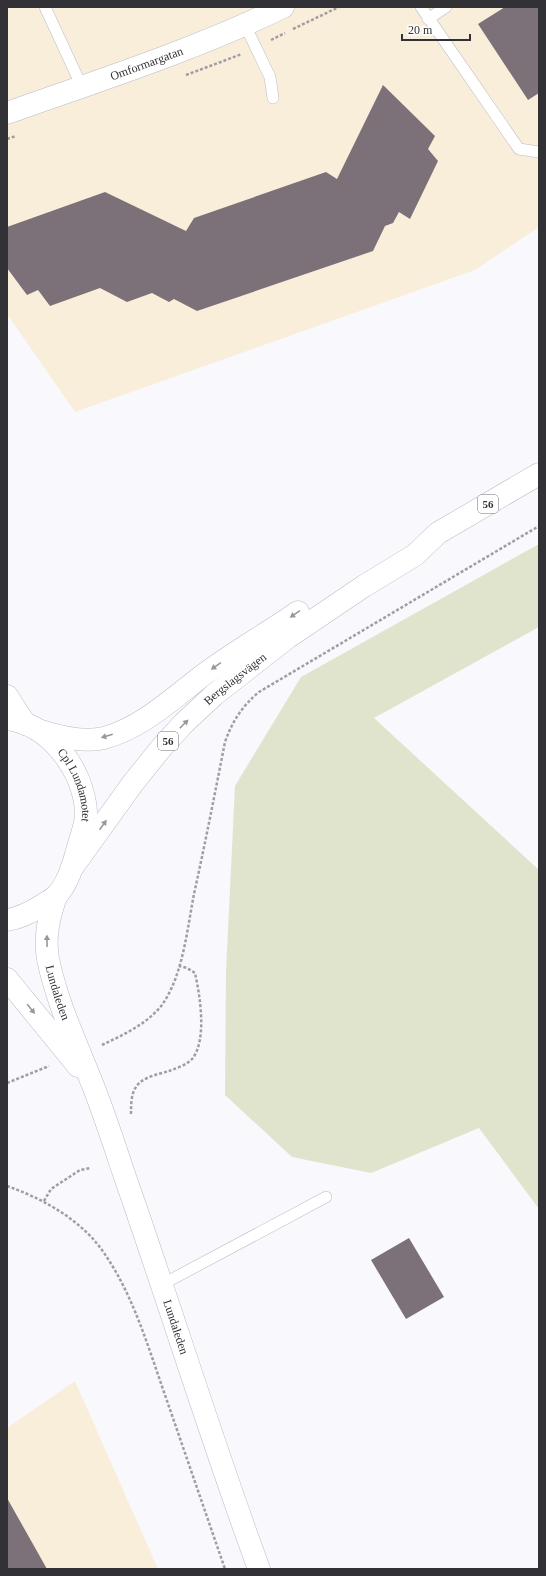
<svg xmlns="http://www.w3.org/2000/svg" width="546" height="1576" font-family="Georgia,serif">
  <style>
    .industrial { fill: #f9eed9 }
    .green { fill: #e1e4cd }
    .building { fill: #7c7178 }
    .lines { fill: none; stroke-linecap: round; stroke-linejoin: round }
    .lane-casing { stroke: #babbc7; stroke-width: 12 }
    .street-casing { stroke: #babbc7; stroke-width: 23 }
    .secondary-casing { stroke: #babbc7; stroke-width: 23 }
    .highway-casing { stroke: #babbc7; stroke-width: 23 }
    .path { stroke: #9e9ea3; stroke-width: 2.5; stroke-dasharray: 3 2; stroke-linecap: butt }
    .lane { stroke: #fff; stroke-width: 11 }
    .street { stroke: #fff; stroke-width: 22 }
    .secondary { stroke: #fff; stroke-width: 22 }
    .highway { stroke: #fff; stroke-width: 22 }
    .oneway { fill: #98989a }
    .labels { text-anchor: middle; stroke-width: 4; stroke-linejoin: round; paint-order: stroke }
    .shield { fill: #fff; stroke: #6f6f72; stroke-width: 1 }
    .shield-label { font-size: 11px; font-weight: bold; fill: #313136 }
    .street-label { font-size: 12px; fill: #313136; stroke: #fff }
  </style>
  <rect width="100%" height="100%" fill="#f8f8fd"/>
  <path class="industrial" d="M 7,7 L 539,7 L 539,227 L 475,270 L 75,412 L 7,314 Z
    M 75,1381 L 158,1569 L 7,1569 L 7,1428 Z"/>
  <path class="green" d="M 539,544 L 539,627 L 374,718 L 539,870 L 539,1209 L 479,1128 L 371,1173 L 292,1157 L 225,1095 L 226,971 L 235,786 L 301,677 Z"/>
  <path class="building" d="M 505,7 L 539,7 L 539,93 L 528,100 L 478,24 Z
    M 383,85 L 435,136 L 428,149 L 438,161 L 410,219 L 399,212 L 393,223 L 385,226 L 373,251 L 197,311 L 174,299 L 169,302 L 152,293 L 127,302 L 100,288 L 50,306 L 38,290 L 27,295 L 7,268 L 7,227 L 105,192 L 186,231 L 194,218 L 326,172 L 337,179 Z
    M 409,1238 L 444,1297 L 406,1319 L 371,1260 Z
    M 7,1498 L 47,1569 L 7,1569 Z"/>
  <g class="lines">
    <g class="lane-casing">
      <path id="lane" d="M 45,7 L 82,87
        M 421,7 L 519,149 L 539,152
        M 428,19 L 446,7
        M 245,25 L 270,77 L 273,98
        M 163,1284 L 326,1197"/>
    </g>
    <g class="street-casing">
      <g id="street">
        <path id="s1" d="M 7,113 C 100,80 194,50 283,7"/>
      </g>
    </g>
    <g class="secondary-casing">
      <g id="secondary">
        <path d="M 7,696 L 25,724"/>
        <path id="s2" d="M 56,896 C 49,917 44,937 48,959 C 57,1003 76,1042 92,1083 C 104,1113 114,1144 124,1174 C 170,1305 211,1439 259,1569"/>
        <path d="M 7,979 L 78,1066"/>
      </g>
    </g>
    <g class="highway-casing">
      <g id="highway">
        <path id="s3" d="M 7,719 C 50,724 83,770 86,811 C 87,822 82,833 79,844 C 74,861 69,883 56,896 C 52,900 45,903 41,906 C 30,913 19,918 7,920"/>
        <path d="M 41,731 C 60,737 84,743 104,738 C 144,727 175,696 206,673 C 236,651 268,633 298,612"/>
        <path id="s4" d="M 72,868 L 133,783 L 162,747 L 184,723 L 214,695 L 287,638 L 364,586 L 415,555 L 438,533 L 539,474"/>
      </g>
    </g>
    <path class="path" d="M 293,29 L 339,7
      M 271,40 L 285,33
      M 186,75 L 242,54
      M 7,139 L 16,136
      M 102,1045 C 123,1035 147,1024 162,1005 C 183,975 187,930 194,894 C 205,844 215,793 225,742 C 232,722 242,706 259,692 L 539,526
      M 7,1083 L 49,1066
      M 131,1114 C 131,1105 131,1094 136,1087 C 142,1077 159,1074 169,1071 C 177,1068 187,1065 193,1058 C 207,1038 200,996 195,973 L 187,968 L 179,966
      M 7,1186 C 41,1198 76,1217 99,1246 C 132,1290 147,1344 165,1395 C 185,1453 205,1511 225,1569
      M 44,1201 L 51,1189 L 80,1170 L 91,1168"/>
    <use href="#lane" class="lane"/>
    <use href="#street" class="street"/>
    <use href="#secondary" class="secondary"/>
    <use href="#highway" class="highway"/>
  </g>
  <defs><path id="oneway-solid" d="M-6-.8H1V-3.2L6.5 0L1 3.2V.8H-6Z"/></defs>
  <g class="oneway">
    <use href="#oneway-solid" transform="translate(295 614) rotate(146)"/>
    <use href="#oneway-solid" transform="translate(216 666) rotate(145)"/>
    <use href="#oneway-solid" transform="translate(184 724) rotate(-45)"/>
    <use href="#oneway-solid" transform="translate(107 736) rotate(164)"/>
    <use href="#oneway-solid" transform="translate(103 825) rotate(-55)"/>
    <use href="#oneway-solid" transform="translate(47 941) rotate(-91)"/>
    <use href="#oneway-solid" transform="translate(31 1009) rotate(51)"/>
  </g>
  <g class="labels">
    <g class="shield">
      <rect x="478" y="495" width="20" height="18" rx="3"/>
      <rect x="158" y="732" width="20" height="18" rx="3"/>
    </g>
    <g class="shield-label">
      <text x="488" y="508">56</text>
      <text x="168" y="745">56</text>
    </g>
    <g class="street-label">
      <text dy="4" stroke="none"><textPath href="#s1" startOffset="148">Omformargatan</textPath></text>
      <text dy="4" stroke="none"><textPath href="#s4" startOffset="251">Bergslagsvägen</textPath></text>
      <text dy="4" stroke="none"><textPath href="#s3" startOffset="102">Cpl Lundamotet</textPath></text>
      <text dy="4" stroke="none"><textPath href="#s2" startOffset="99">Lundaleden</textPath></text>
      <text dy="4" stroke="none"><textPath href="#s2" startOffset="454">Lundaleden</textPath></text>
    </g>
  </g>
  <rect width="546" height="1576" fill="none" stroke="#313136" stroke-width="16"/>
  <path d="M402 34v6h68v-6" fill="none" stroke="#313136" stroke-width="2"/>
  <text x="408" y="34" font-size="12" fill="#313136" stroke="#ffffff" stroke-width="3" paint-order="stroke">20 m</text>
</svg>
